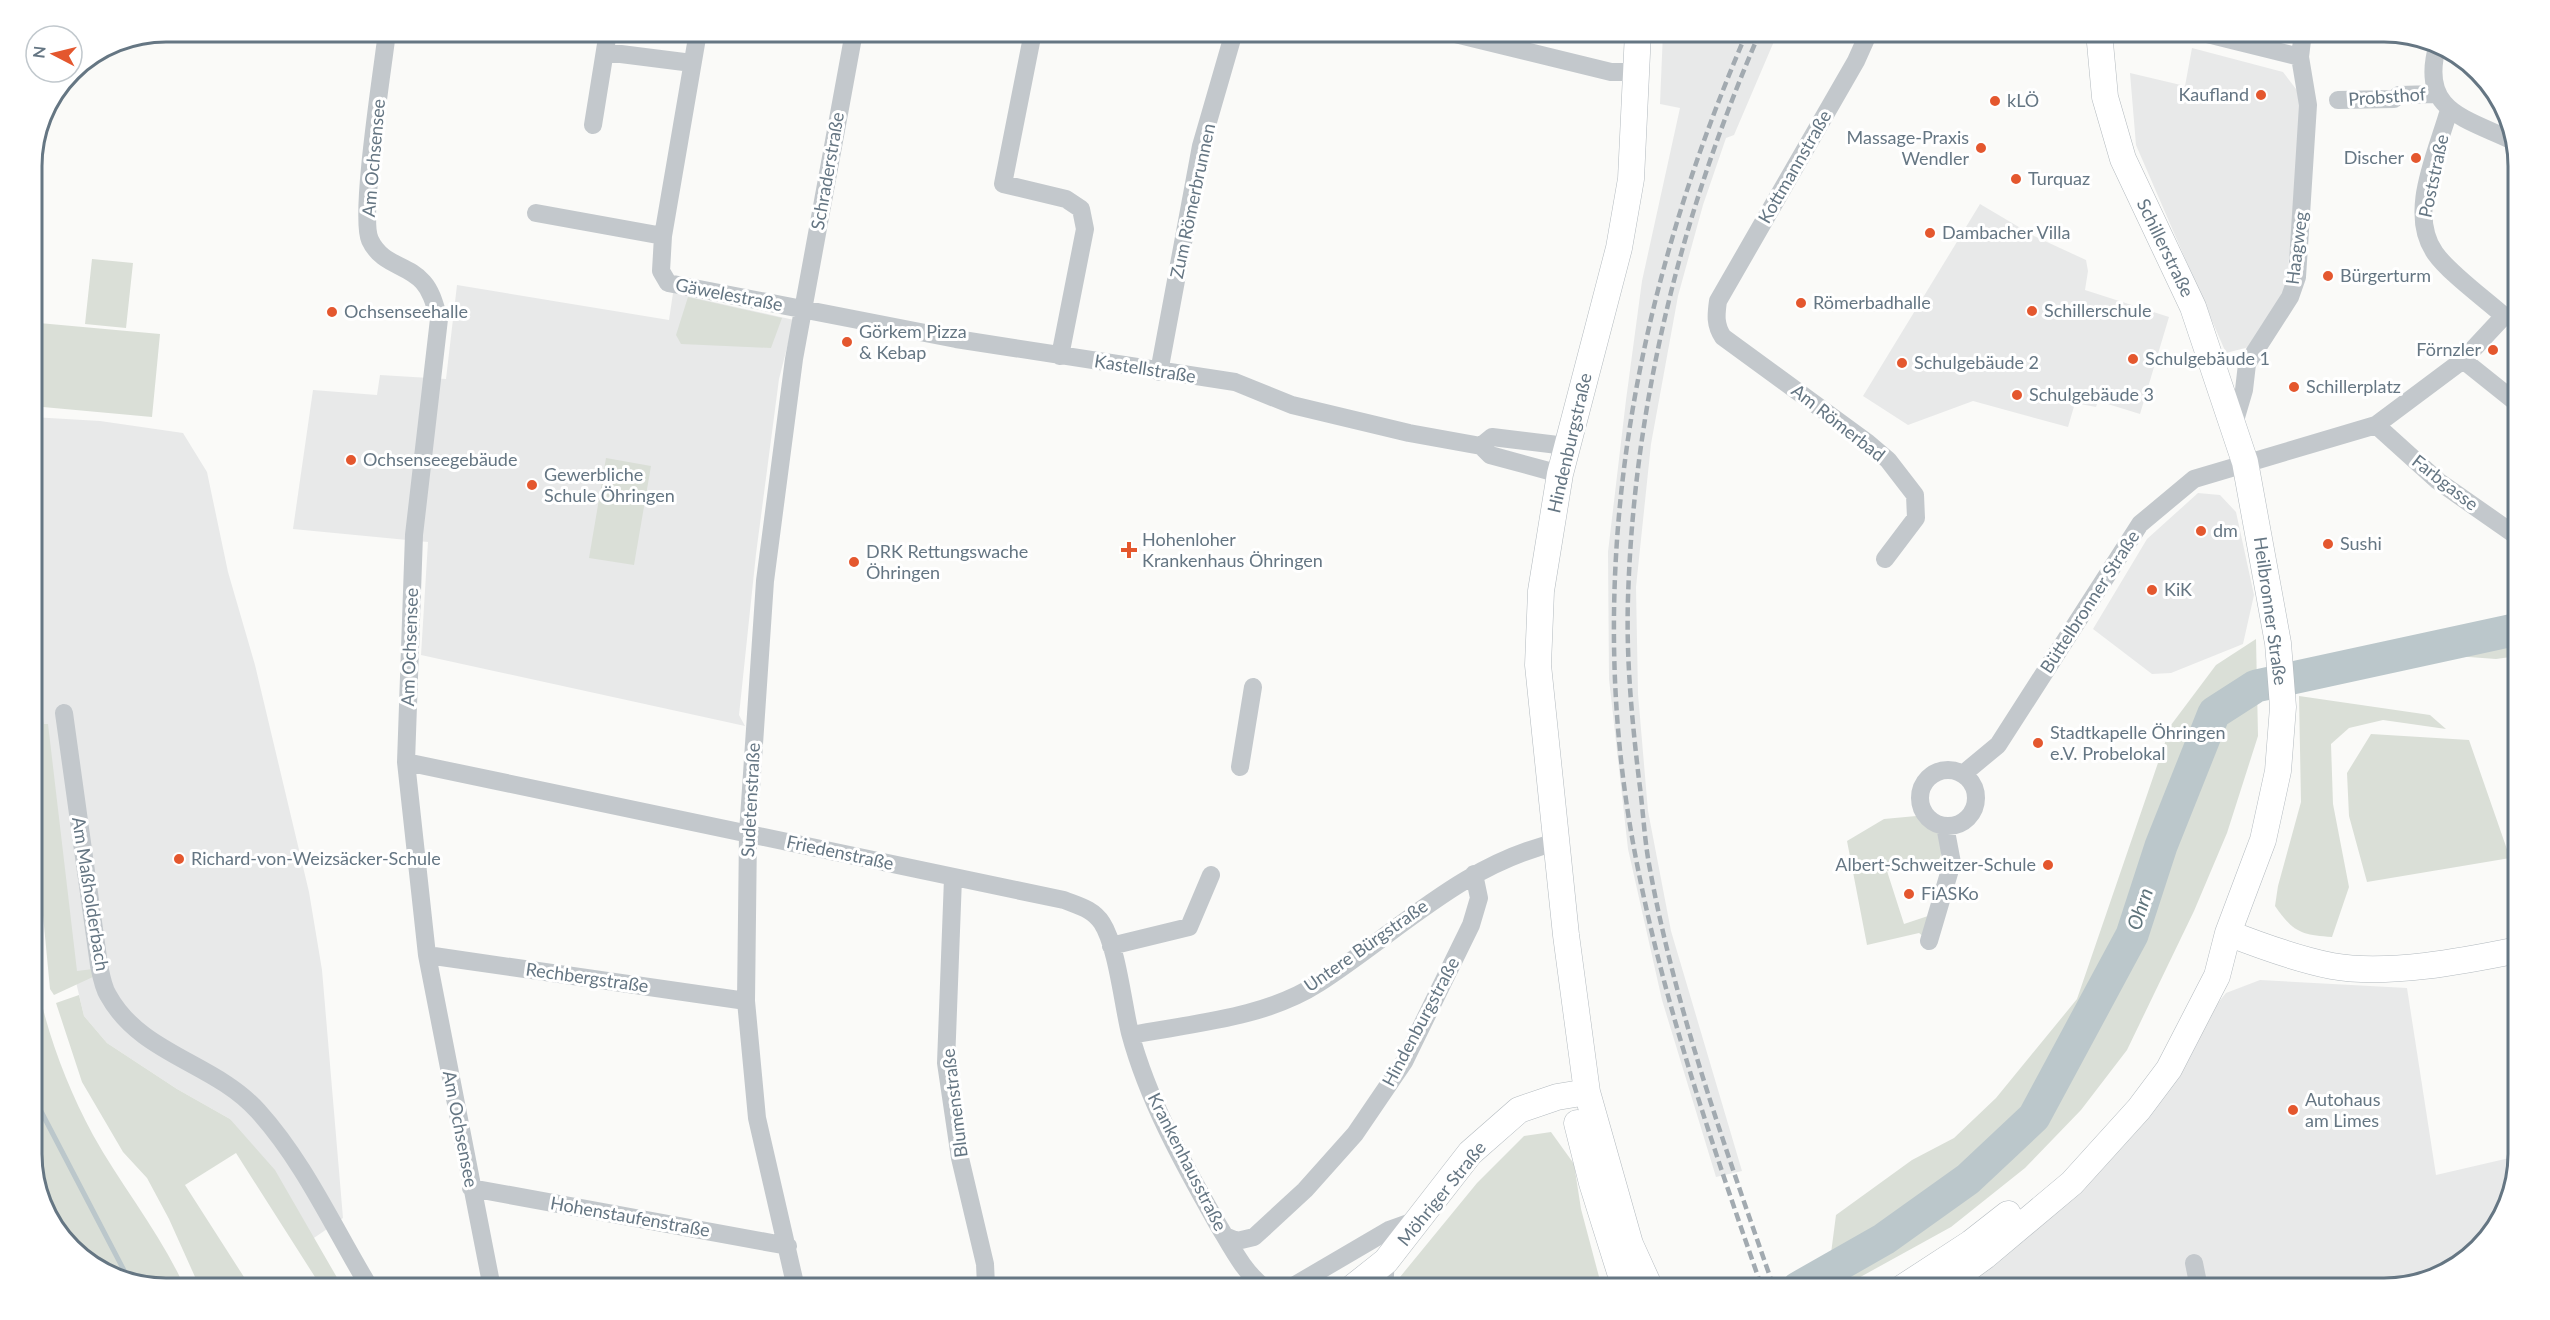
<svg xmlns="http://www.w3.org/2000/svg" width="2550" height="1320" font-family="Lato,sans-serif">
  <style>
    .built { fill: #e8e9e9 }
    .green { fill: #dadfd7 }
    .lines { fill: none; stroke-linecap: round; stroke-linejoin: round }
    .stream { stroke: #bbc7cb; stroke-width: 5 }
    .river { stroke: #bbc7cb; stroke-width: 33 }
    .secondary-casing { stroke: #b3babf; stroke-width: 27 }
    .street { stroke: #c3c8cc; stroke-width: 18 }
    .secondary { stroke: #fff; stroke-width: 26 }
    .rail { stroke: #a2aab0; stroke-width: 4.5; stroke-dasharray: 9 4.5; stroke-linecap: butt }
    .poi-dot { fill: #e4572e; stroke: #fff; stroke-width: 2 }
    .labels { text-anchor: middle; stroke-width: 6; stroke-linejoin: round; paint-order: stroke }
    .poi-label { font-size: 18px; fill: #657683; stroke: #fff; text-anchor: start }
    .street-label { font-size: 18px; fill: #657683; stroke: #fff }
    .water-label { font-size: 20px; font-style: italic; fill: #60757c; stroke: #fff }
    .rim { fill: none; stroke: #657683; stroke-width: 3 }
  </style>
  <rect width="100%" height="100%" fill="#fafaf8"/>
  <path class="built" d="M 1663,32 L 1778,32 L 1734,135 L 1726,138 L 1703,205 L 1678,296 L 1651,444 L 1636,587 L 1638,694 L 1648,811 L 1671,931 L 1742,1171 L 1716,1177 L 1662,1000 L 1628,849 L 1609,679 L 1608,552 L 1626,400 L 1642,281 L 1680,108 L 1660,104 Z
    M 2192,48 L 2283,72 L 2306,102 L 2285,295 L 2249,347 L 2226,353 L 2136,145 L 2130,73 L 2185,86 Z
    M 1980,204 L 2034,236 L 2086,260 L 2088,271 L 2085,290 L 2169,317 L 2140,414 L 2098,401 L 2096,407 L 2075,403 L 2068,427 L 1973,401 L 1908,425 L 1863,396 Z
    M 457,285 L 669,320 L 673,293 L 794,320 L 779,379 L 756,554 L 739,715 L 745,726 L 421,655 L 428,542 L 293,529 L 313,390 L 377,395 L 380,375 L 446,379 Z
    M 32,417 L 100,421 L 183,433 L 207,472 L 228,572 L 255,665 L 309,892 L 322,970 L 343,1218 L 311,1240 L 230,1119 L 177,1089 L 107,1043 L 84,1016 L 68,948 L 32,681 Z
    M 2198,493 L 2220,495 L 2236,512 L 2254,595 L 2243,644 L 2171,673 L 2152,674 L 2093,629 L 2147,539 Z
    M 2260,980 L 2407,988 L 2436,1175 L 2518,1156 L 2505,1214 L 2452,1270 L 2385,1288 L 1941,1288 L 2072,1183 L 2226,993 Z"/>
  <path class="green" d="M 41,122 L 32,242 L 32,157 Z
    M 92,259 L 133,263 L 126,328 L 85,324 Z
    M 688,297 L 782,318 L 771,348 L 681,344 L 676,335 Z
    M 39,323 L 160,334 L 152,417 L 32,406 Z
    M 606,458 L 651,466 L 634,565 L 589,558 Z
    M 2518,621 L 2518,656 L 2496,659 L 2455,656 L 2455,635 Z
    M 2256,639 L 2258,736 L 2227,833 L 2194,911 L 2127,1050 L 2081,1110 L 2025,1168 L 1951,1227 L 1844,1286 L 1830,1261 L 1836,1215 L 1912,1160 L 1954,1138 L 1996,1098 L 2077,999 L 2171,725 L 2216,665 Z
    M 32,644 L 44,724 L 48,724 L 77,971 L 93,969 L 95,976 L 54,995 L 50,989 L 39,873 L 38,790 L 32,755 Z
    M 2299,696 L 2430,715 L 2446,729 L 2383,720 L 2349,728 L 2331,744 L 2333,804 L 2349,887 L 2332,937 C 2301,935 2293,932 2275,906 L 2278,886 L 2301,802 Z
    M 2371,734 L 2469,740 L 2510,858 L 2367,882 L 2349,816 L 2347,773 Z
    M 1927,815 L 1935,823 L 1945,826 C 1944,848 1944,865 1920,873 L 1912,858 L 1910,863 L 1887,871 L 1904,924 L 1928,916 L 1929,941 L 1919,933 L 1867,945 L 1847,841 L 1884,819 Z
    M 32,954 C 41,1018 63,1079 93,1135 C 122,1187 161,1234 185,1288 L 166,1288 L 106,1275 L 54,1229 L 32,1164 Z
    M 79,995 L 84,1016 L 107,1043 L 177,1089 L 230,1119 L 275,1170 L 343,1288 L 322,1288 L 236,1153 L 185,1185 L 251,1288 L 200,1288 L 169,1219 L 147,1178 L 123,1152 L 82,1082 L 56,1003 Z
    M 1551,1132 L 1574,1164 L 1581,1209 L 1602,1288 L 1391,1288 L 1477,1183 L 1524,1136 Z
    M 2514,1173 L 2505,1214 L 2502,1217 C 2502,1202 2496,1179 2514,1173 Z"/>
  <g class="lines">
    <path class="stream" d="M 32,1094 L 129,1280"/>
    <path class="river" d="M 1798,1288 L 1884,1239 L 1968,1179 L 2034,1117 L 2132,935 L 2161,846 L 2214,713 L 2256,686 L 2518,629"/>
    <g class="secondary-casing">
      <path id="secondary" d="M 1638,32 L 1631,179 L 1619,248 L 1560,474 L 1541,591 L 1538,665 L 1566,935 L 1587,1092 L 1630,1244 L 1650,1288
        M 2228,933 C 2261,946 2297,959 2332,966 C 2387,976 2464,961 2518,950
        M 1577,1123 L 1592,1183 L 1625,1288
        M 1352,1288 L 1386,1261 L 1470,1153 L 1519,1110 L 1557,1097 L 1587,1092
        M 1902,1288 L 1971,1243 L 2008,1214
        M 1941,1288 L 1985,1256 L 2072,1183 L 2139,1109 L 2169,1069 L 2217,976 L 2228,933 L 2263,840 L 2278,771 L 2283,707 L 2278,643 L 2245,462 L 2193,307 L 2123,159 L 2105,97 L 2099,32"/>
    </g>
    <path class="street" d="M 387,32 C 383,67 359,217 370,240 C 382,266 408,264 423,282 C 432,292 435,306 439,319 L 414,535 L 406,762 L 427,955 L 492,1288
      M 698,32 L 663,236 L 661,271 L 668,283 L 956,339 L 1235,382 L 1292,405 L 1409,433 L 1481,446 L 1490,455 L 1560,474
      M 1033,32 L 1003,184 L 1066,199 L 1081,209 L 1085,229 L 1060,356
      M 1447,32 L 1611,72 L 1636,72
      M 1869,32 L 1856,61 L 1718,301 C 1716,315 1715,325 1723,337 L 1868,443 L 1888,460 L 1915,495 L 1916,518 L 1885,559
      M 2199,32 L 2300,57
      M 2438,44 C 2418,111 2465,118 2513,141
      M 605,52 L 692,63
      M 2338,100 L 2394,99 L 2399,95 L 2435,94
      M 593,125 L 608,32
      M 536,213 L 663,236
      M 2463,360 L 2518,404
      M 1159,372 L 1201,146 L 1234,32
      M 2234,424 L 2244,390 L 2247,364 L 2290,297 L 2297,277 L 2308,105 L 2300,57 L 2303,32
      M 2376,425 L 2438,481 L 2518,537
      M 1481,446 L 1492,437 L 1566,446
      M 64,713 L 99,965 C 101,975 103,987 108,995 C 141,1055 214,1062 258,1111 C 305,1163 334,1229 370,1288
      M 406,762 L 1064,900 C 1079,906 1093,909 1102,923 C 1117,946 1123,1005 1130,1033 C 1148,1100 1183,1163 1217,1223 C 1231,1246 1244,1273 1265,1288
      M 1240,767 L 1253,687
      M1920 798a28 28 0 1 1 56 0a28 28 0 1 1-56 0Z
      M 1963,774 L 1998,745 L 2140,524 L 2194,479 L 2376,425 L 2463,360 L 2504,316 C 2485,299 2449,273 2435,253 C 2407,213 2437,153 2449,110
      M 953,878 L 946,1063 L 960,1158 L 985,1264 L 986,1285 L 982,1288
      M 1929,941 L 1952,863 L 1945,826
      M 1111,946 L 1189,927 L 1211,875
      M 427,955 L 746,1001
      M 1131,1035 C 1194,1023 1265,1018 1319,983 C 1398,932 1464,863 1558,842
      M 471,1188 L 788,1246
      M 1225,1236 L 1237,1241 L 1254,1237 L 1305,1190 L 1355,1134 L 1404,1062 L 1471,925 L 1479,898 L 1474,874
      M 2194,1263 L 2199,1288
      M 796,1288 L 757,1118 L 746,1001 L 748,833 L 765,581 L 794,359 L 854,32
      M 1290,1288 L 1389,1230 L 1417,1220
      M 1384,1288 L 1386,1261"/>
    <use href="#secondary" class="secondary"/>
    <path class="rail" d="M 1747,32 C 1633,296 1580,578 1637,864 C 1665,1008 1714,1150 1762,1288
      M 1760,32 C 1682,212 1634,401 1628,598 C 1626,659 1632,720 1639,780 C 1643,808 1644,836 1649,864 C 1675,1009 1726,1150 1774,1288"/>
  </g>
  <g class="poi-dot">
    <circle cx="2261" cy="95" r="6"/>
    <circle cx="1995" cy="101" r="6"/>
    <circle cx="1981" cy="148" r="6"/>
    <circle cx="2416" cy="158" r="6"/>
    <circle cx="2016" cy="179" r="6"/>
    <circle cx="1930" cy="233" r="6"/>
    <circle cx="2328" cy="276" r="6"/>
    <circle cx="1801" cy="303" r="6"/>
    <circle cx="2032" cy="311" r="6"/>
    <circle cx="332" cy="312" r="6"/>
    <circle cx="847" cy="342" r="6"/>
    <circle cx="2493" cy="350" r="6"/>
    <circle cx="2133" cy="359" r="6"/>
    <circle cx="1902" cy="363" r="6"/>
    <circle cx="2294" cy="387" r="6"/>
    <circle cx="2017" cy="395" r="6"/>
    <circle cx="351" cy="460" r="6"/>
    <circle cx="532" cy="485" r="6"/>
    <circle cx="2201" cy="531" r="6"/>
    <circle cx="2328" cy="544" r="6"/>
    <path d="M1126 541h6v6h6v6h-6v6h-6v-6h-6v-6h6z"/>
    <circle cx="854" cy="562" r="6"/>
    <circle cx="2152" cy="590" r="6"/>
    <circle cx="2038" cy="743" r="6"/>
    <circle cx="179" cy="859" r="6"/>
    <circle cx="2048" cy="865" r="6"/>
    <circle cx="1909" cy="894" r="6"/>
    <circle cx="2293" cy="1110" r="6"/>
  </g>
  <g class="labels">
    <g class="poi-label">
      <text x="2249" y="101" text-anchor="end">Kaufland</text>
      <text x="2007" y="107">kLÖ</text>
      <text x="1969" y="144" text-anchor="end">Massage-Praxis<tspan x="1969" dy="21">Wendler</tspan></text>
      <text x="2404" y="164" text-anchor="end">Discher</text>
      <text x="2028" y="185">Turquaz</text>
      <text x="1942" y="239">Dambacher Villa</text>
      <text x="2340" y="282">Bürgerturm</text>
      <text x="1813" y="309">Römerbadhalle</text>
      <text x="2044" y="317">Schillerschule</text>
      <text x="344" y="318">Ochsenseehalle</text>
      <text x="859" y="338">Görkem Pizza<tspan x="859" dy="21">&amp; Kebap</tspan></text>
      <text x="2481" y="356" text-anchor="end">Förnzler</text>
      <text x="2145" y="365">Schulgebäude 1</text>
      <text x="1914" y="369">Schulgebäude 2</text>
      <text x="2306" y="393">Schillerplatz</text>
      <text x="2029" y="401">Schulgebäude 3</text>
      <text x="363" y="466">Ochsenseegebäude</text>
      <text x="544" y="481">Gewerbliche<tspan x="544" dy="21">Schule Öhringen</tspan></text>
      <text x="2213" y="537">dm</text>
      <text x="1142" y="546">Hohenloher<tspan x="1142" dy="21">Krankenhaus Öhringen</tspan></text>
      <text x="2340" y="550">Sushi</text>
      <text x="866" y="558">DRK Rettungswache<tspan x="866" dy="21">Öhringen</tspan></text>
      <text x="2164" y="596">KiK</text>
      <text x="2050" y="739">Stadtkapelle Öhringen<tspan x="2050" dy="21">e.V. Probelokal</tspan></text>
      <text x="191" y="865">Richard-von-Weizsäcker-Schule</text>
      <text x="2036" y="871" text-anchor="end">Albert-Schweitzer-Schule</text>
      <text x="1921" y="900">FiASKo</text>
      <text x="2305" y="1106">Autohaus<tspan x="2305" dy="21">am Limes</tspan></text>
    </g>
    <g class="street-label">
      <text transform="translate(2387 97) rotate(-4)" y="6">Probsthof</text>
      <text transform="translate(374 158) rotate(-85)" y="6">Am Ochsensee</text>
      <text transform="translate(1795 167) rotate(-60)" y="6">Kottmannstraße</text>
      <text transform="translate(828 171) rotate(-80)" y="6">Schraderstraße</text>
      <text transform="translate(2434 176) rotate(-78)" y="6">Poststraße</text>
      <text transform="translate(1193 201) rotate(-78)" y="6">Zum Römerbrunnen</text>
      <text transform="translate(2165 248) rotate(64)" y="6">Schillerstraße</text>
      <text transform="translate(2297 248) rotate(-83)" y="6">Haagweg</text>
      <text transform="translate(729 295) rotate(11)" y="6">Gäwelestraße</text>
      <text transform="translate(1145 369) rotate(9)" y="6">Kastellstraße</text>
      <text transform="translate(1838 423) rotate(38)" y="6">Am Römerbad</text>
      <text transform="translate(1570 443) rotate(-77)" y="6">Hindenburgstraße</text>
      <text transform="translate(2445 483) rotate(38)" y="6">Farbgasse</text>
      <text transform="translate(2090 602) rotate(-57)" y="6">Büttelbronner Straße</text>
      <text transform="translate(2270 611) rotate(82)" y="6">Heilbronner Straße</text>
      <text transform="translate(410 647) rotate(-88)" y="6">Am Ochsensee</text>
      <text transform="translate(751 800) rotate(-87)" y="6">Sudetenstraße</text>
      <text transform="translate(840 853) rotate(12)" y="6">Friedenstraße</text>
      <text transform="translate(90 894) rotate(81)" y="6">Am Maßholderbach</text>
      <text transform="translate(1366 946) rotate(-35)" y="6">Untere Bürgstraße</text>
      <text transform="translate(587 978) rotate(8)" y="6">Rechbergstraße</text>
      <text transform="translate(1421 1022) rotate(-62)" y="6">Hindenburgstraße</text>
      <text transform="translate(955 1103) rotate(-97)" y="6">Blumenstraße</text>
      <text transform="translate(460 1129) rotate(79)" y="6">Am Ochsensee</text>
      <text transform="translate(1187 1162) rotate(63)" y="6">Krankenhausstraße</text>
      <text transform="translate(1442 1194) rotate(-51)" y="6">Möhriger Straße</text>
      <text transform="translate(630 1217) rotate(10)" y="6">Hohenstaufenstraße</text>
    </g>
    <g class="water-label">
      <text transform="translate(2140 909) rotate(-72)" y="7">Ohrn</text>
    </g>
  </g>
  <path d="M0 0H2550V1320H0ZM166 42H2384A124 124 0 0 1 2508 166V1154A124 124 0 0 1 2384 1278H166A124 124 0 0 1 42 1154V166A124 124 0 0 1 166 42Z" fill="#fff" fill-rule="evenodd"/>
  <path class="rim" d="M166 42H2384A124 124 0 0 1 2508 166V1154A124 124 0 0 1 2384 1278H166A124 124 0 0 1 42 1154V166A124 124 0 0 1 166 42Z"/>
  <g transform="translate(54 54) rotate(277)"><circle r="28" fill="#ffffff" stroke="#c1c8cd" stroke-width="1.5"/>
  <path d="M0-4.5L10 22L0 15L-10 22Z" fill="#e4572e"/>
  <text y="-9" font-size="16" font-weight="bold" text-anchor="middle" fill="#657683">N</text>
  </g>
</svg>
